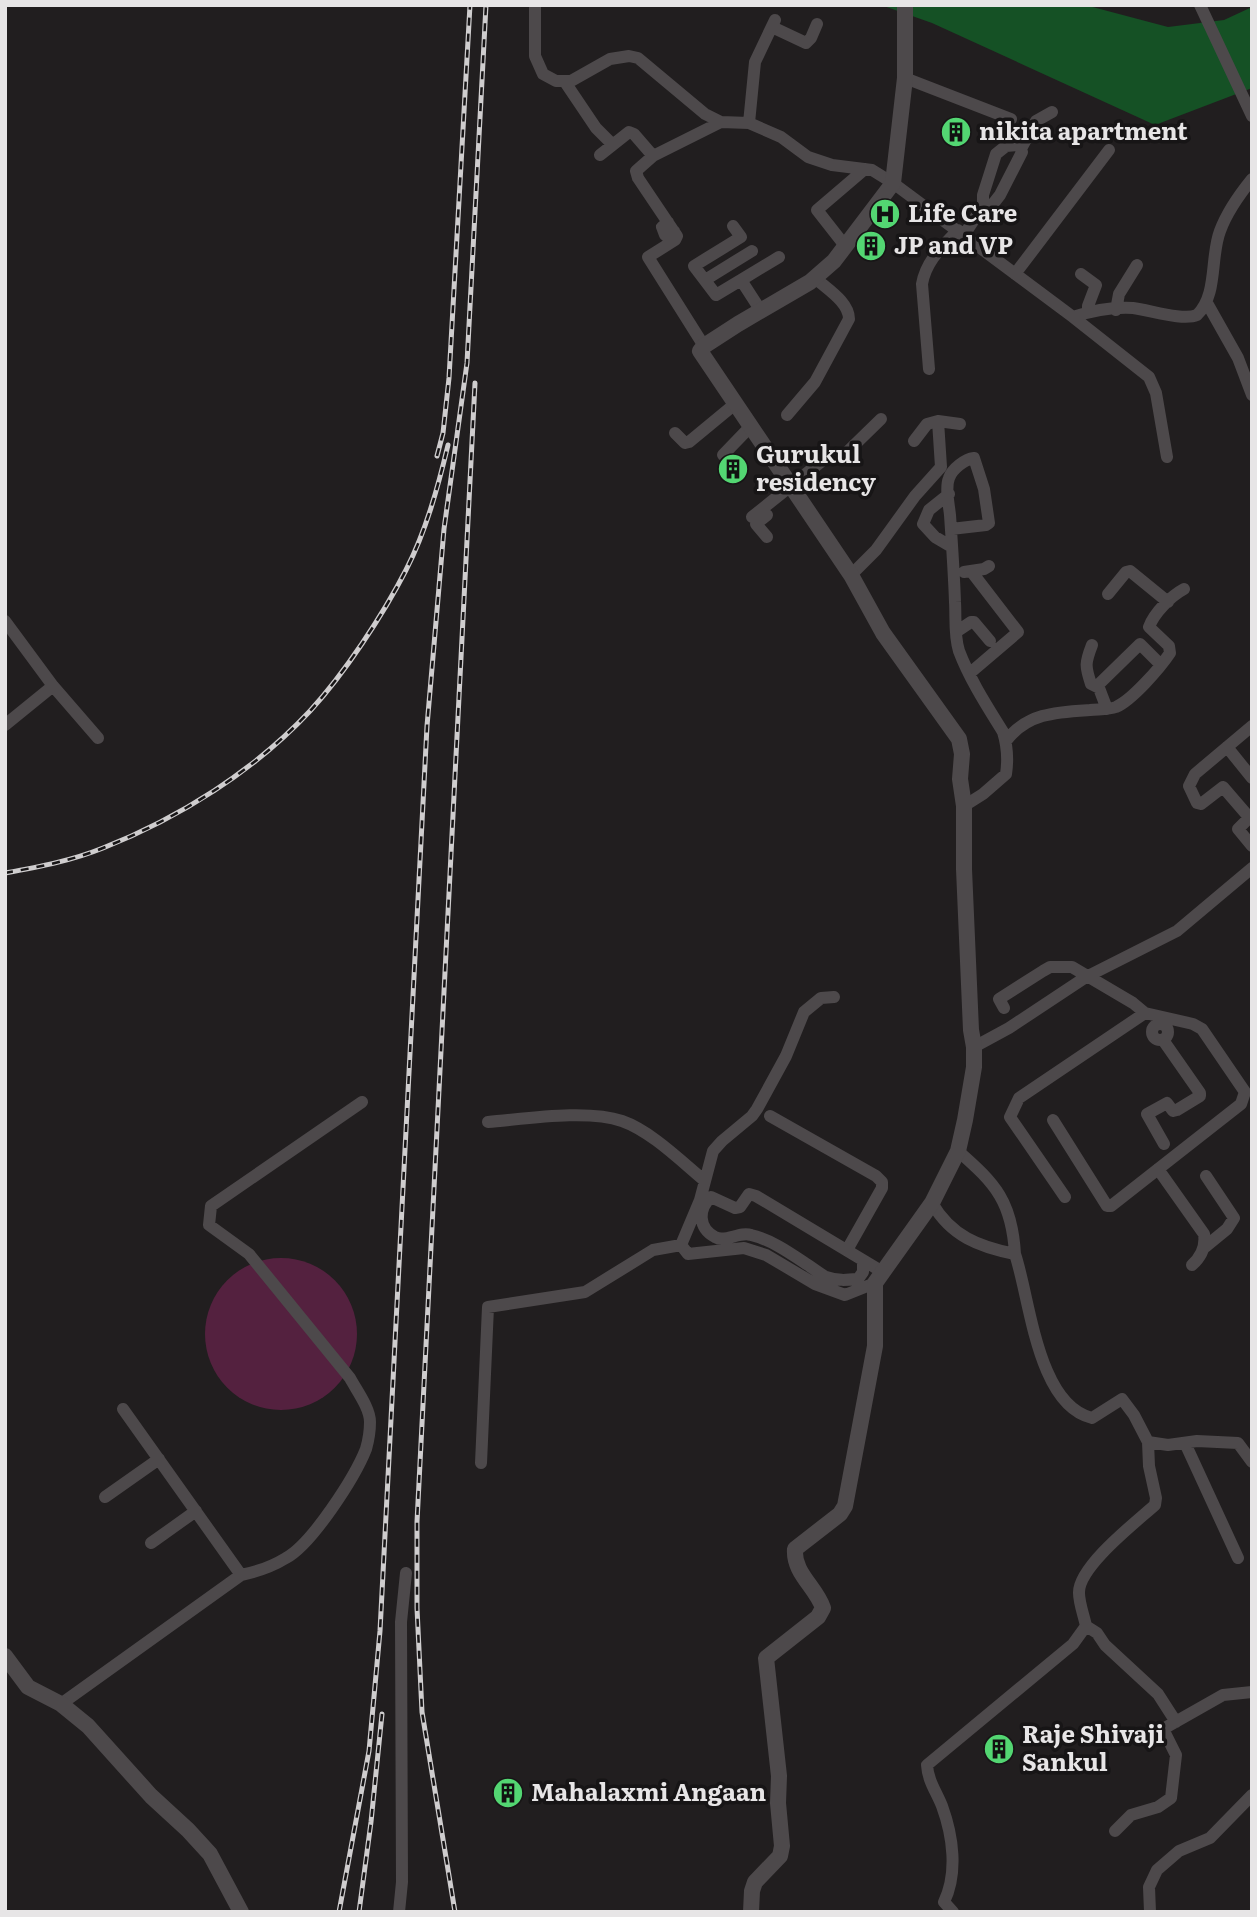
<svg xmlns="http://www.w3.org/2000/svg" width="1257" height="1917" font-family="Literata,serif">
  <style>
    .green { fill: #54213f }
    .water { fill: #155125 }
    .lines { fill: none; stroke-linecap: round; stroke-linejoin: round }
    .street { stroke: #4d494b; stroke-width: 12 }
    .secondary { stroke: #4d494b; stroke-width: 16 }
    .rail-casing { stroke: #cfcdce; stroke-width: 5 }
    .rail { stroke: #171516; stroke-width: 2.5; stroke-dasharray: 8; stroke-linecap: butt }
    .labels { text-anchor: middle; stroke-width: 7; stroke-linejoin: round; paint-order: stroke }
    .poi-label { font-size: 24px; font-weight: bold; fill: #e7e5e6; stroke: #171516; text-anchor: start }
  </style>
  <rect width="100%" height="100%" fill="#211e1f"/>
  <path class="green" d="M205 1334a76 76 0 1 1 152 0a76 76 0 1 1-152 0Z"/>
  <path class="water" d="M 881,5 L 1085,5 L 1168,27 L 1224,20 L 1252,7 L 1252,88 L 1155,125 L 932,23 Z"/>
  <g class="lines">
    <path class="street" d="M 535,5 L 535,56 L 543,74 L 556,81 L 571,81 L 610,59 L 629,56 L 638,58 L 705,114 L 721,122 L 749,123 L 781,137 L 808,157 L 832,165 L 872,170 L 893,183 L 1073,317 L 1149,377 L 1156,393 L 1167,457
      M 1200,5 L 1252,116
      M 772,27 L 806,43 L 811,38 L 817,24
      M 905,78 L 1011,119
      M 565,82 L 596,128 L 612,144
      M 749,123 L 755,62 L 775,20
      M 1022,147 L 1036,121 L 1052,112
      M 600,155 L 629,132 L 634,134 L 653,156
      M 668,222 L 662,227 L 665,235 L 674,231
      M 733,226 L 741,237 L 694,266 L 716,295 L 741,280
      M 964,235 L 983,206 L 983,195 L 996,154 L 1006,146 L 1019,145 L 1022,152 L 1000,195 L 993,204 L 983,206
      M 846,247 L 817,210 L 865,169
      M 1015,274 L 1109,150
      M 1081,274 L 1096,285 L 1088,306 L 1088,312
      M 705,280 L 752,251
      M 1207,303 L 1238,358 L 1252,395
      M 1116,310 L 1119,294 L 1137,265
      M 761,311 L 741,280 L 779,257
      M 1073,317 C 1091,311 1114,307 1133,308 C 1150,310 1183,321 1197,315 C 1218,295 1210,257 1220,231 C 1227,212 1239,195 1252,179
      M 704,346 L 648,257 L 675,240 L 677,236 L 638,178 L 636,171 L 653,156 L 721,122
      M 929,369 L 922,284 C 926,261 942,247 958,230
      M 787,415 L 815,382 L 849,319 C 849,302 827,289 815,278
      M 938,421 L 960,424
      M 675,433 L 685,443 L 689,442 L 735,404
      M 723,455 L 750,427
      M 949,494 L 929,510 L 923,524 L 935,537 L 952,547
      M 767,515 L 756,524 L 767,537
      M 752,517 L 827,457 L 837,459 L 841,458 L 881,419
      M 951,529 L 986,525 L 989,523 L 984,489 L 974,458 C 965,459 952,469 949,478 C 945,488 949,505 950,515 C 952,544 954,573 955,602 C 956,618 954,636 959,651 C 970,680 987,706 1003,732 C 1007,745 1008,761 1006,774 L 983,794 L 964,806
      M 964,572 L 984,569 L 989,566
      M 851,575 L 876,550 L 915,496 L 941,467 L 938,421 L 927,424 L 914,441
      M 1108,594 L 1126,572 L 1130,571 L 1168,602
      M 5,621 L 53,686 L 98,738
      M 956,632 L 971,622 L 974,622 L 990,641
      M 1092,645 C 1085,663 1085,666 1091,684 L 1099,688 L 1107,709
      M 970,673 L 1018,632 L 971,571
      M 1097,686 L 1140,644 L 1160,664
      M 5,725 L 53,686
      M 1252,726 L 1195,774 L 1189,786 L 1197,803 L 1201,804 L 1223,787 L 1248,816 L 1248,819 L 1238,829 L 1252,846
      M 1006,741 C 1027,713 1057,712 1090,710 C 1098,709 1108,710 1116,707 C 1132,700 1160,668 1170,653 L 1169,646 L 1149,627 C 1154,613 1171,596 1184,589
      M 1227,747 L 1252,778
      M 834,997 L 821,998 L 804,1012 L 786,1056 L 757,1109 L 752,1116 L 722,1141 L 713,1151 L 700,1200 L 681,1245 L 688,1254 L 744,1248 L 766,1255 L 815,1284 L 845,1295 L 875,1283
      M 1004,1008 L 999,999 L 1043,971 L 1050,967 L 1072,967 L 1133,1003 L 1145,1013 L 1193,1024 L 1202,1029 L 1245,1092 L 1241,1104 L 1111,1206 L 1107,1206 L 1053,1120
      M1152 1032a8 8 0 1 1 16 0a8 8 0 1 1-16 0Z
      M 1163,1040 L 1200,1093 L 1200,1096 L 1177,1110 L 1173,1111 L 1167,1103 L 1147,1114 L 1164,1144
      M 974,1047 L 1009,1028 L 1086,977 L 1177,931 L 1252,868
      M 770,1116 L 876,1176 L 882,1182 L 882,1188 L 847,1250
      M 488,1122 C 525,1119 587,1109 622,1121 C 651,1131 682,1162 705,1181
      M 958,1151 C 996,1184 1012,1202 1015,1254
      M 1158,1169 L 1204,1234 C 1206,1247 1201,1257 1192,1265
      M 1065,1197 L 1010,1117 L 1019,1098 L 1145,1013
      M 932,1203 C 951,1236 979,1247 1015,1254 C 1030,1298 1037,1405 1092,1418 L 1122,1399 L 1134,1415 L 1148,1442 L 1168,1445 L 1197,1441 L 1238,1443 L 1252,1462
      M 1205,1247 L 1227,1229 L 1234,1218 L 1206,1176
      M 863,1261 L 863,1272 L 858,1279 C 847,1280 837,1281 826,1277 C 820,1274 814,1269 808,1265 C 790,1253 772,1240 751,1235 C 740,1231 725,1243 715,1237 C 698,1228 698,1209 711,1197 L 735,1208 L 740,1207 L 749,1194 L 756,1196 L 881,1271
      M 123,1409 L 241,1575
      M 1185,1443 L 1238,1558
      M 481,1463 L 488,1307 L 585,1292 L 653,1250 L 681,1245
      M 105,1497 L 159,1459
      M 151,1543 L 196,1511
      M 1086,1626 L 1097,1633 L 1105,1645 L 1158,1694 L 1176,1722
      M 61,1704 L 241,1575 C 256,1572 273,1566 286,1558 C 312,1544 355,1477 366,1449 C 368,1442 370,1430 370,1422 C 370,1408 357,1391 350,1378 L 249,1254 L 209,1225 L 211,1206 L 362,1102
      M 1115,1831 L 1131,1815 L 1158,1807 L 1171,1798 L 1176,1755 L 1163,1729 L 1223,1695 L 1252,1692
      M 399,1912 L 402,1882 L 401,1622 L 406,1573
      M 953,1912 L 944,1902 C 958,1873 953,1836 942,1806 C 936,1791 928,1781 927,1765 L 1073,1644 L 1086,1626 C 1084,1616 1079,1603 1079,1593 C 1078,1567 1136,1522 1155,1505 L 1156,1498 L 1149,1466 L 1148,1442
      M 1150,1912 L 1149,1887 L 1157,1870 L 1179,1851 L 1210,1838 L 1252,1795"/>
    <path class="secondary" d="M 5,1656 L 28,1687 L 61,1704 L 88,1726 L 151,1796 L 188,1830 L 210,1854 L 241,1912
      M 751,1912 L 752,1891 L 755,1882 L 780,1856 L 782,1846 L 778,1803 L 779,1776 L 766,1658 L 818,1617 L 823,1608 C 816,1587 793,1573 795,1549 L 840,1514 L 845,1506 L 875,1346 L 875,1283 L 932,1203 L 958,1151 L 965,1120 L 974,1067 L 974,1047 L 971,1030 L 964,869 L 964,806 L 960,779 L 962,754 L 959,739 L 883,633 L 851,575 L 700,351 L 704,346 L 738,324 L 810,282 L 834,261 L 893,183 L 905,78 L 905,5"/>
    <g class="rail-casing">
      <path id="rail" d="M 437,456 L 443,433 L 449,378 L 470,5
        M 5,873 C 38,867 71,861 103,848 C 179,818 254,771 310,711 C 344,674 383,615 406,570 C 426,531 438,487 448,445
        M 339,1912 L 369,1751 L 380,1631 L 427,726 L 444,529 L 467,363 L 486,5
        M 359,1912 L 371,1822 L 382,1714
        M 455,1912 L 422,1712 L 417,1608 L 417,1522 L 475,383"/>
    </g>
    <use href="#rail" class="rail"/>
  </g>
  <defs>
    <g id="building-disc" transform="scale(1.575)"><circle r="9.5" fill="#53d672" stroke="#171516"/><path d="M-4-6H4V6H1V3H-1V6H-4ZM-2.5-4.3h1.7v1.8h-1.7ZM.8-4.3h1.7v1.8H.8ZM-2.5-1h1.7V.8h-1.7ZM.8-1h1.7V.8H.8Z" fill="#111"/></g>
    <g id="hospital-disc" transform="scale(1.575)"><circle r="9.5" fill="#53d672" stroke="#171516"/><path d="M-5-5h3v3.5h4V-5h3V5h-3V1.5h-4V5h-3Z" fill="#111"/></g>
  </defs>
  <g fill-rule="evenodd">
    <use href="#building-disc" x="956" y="132"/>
    <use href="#hospital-disc" x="885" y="214"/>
    <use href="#building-disc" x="871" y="246"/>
    <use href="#building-disc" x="733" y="469"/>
    <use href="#building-disc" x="999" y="1749"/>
    <use href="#building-disc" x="508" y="1793"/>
  </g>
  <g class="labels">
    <g class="poi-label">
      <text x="979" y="140">nikita apartment</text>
      <text x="908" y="222">Life Care</text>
      <text x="894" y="254">JP and VP</text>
      <text x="756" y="463">Gurukul<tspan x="756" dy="28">residency</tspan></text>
      <text x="1022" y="1743">Raje Shivaji<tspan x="1022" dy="28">Sankul</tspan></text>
      <text x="531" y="1801">Mahalaxmi Angaan</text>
    </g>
  </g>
  <rect width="1257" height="1917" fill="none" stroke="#e7e5e6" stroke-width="14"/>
</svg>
